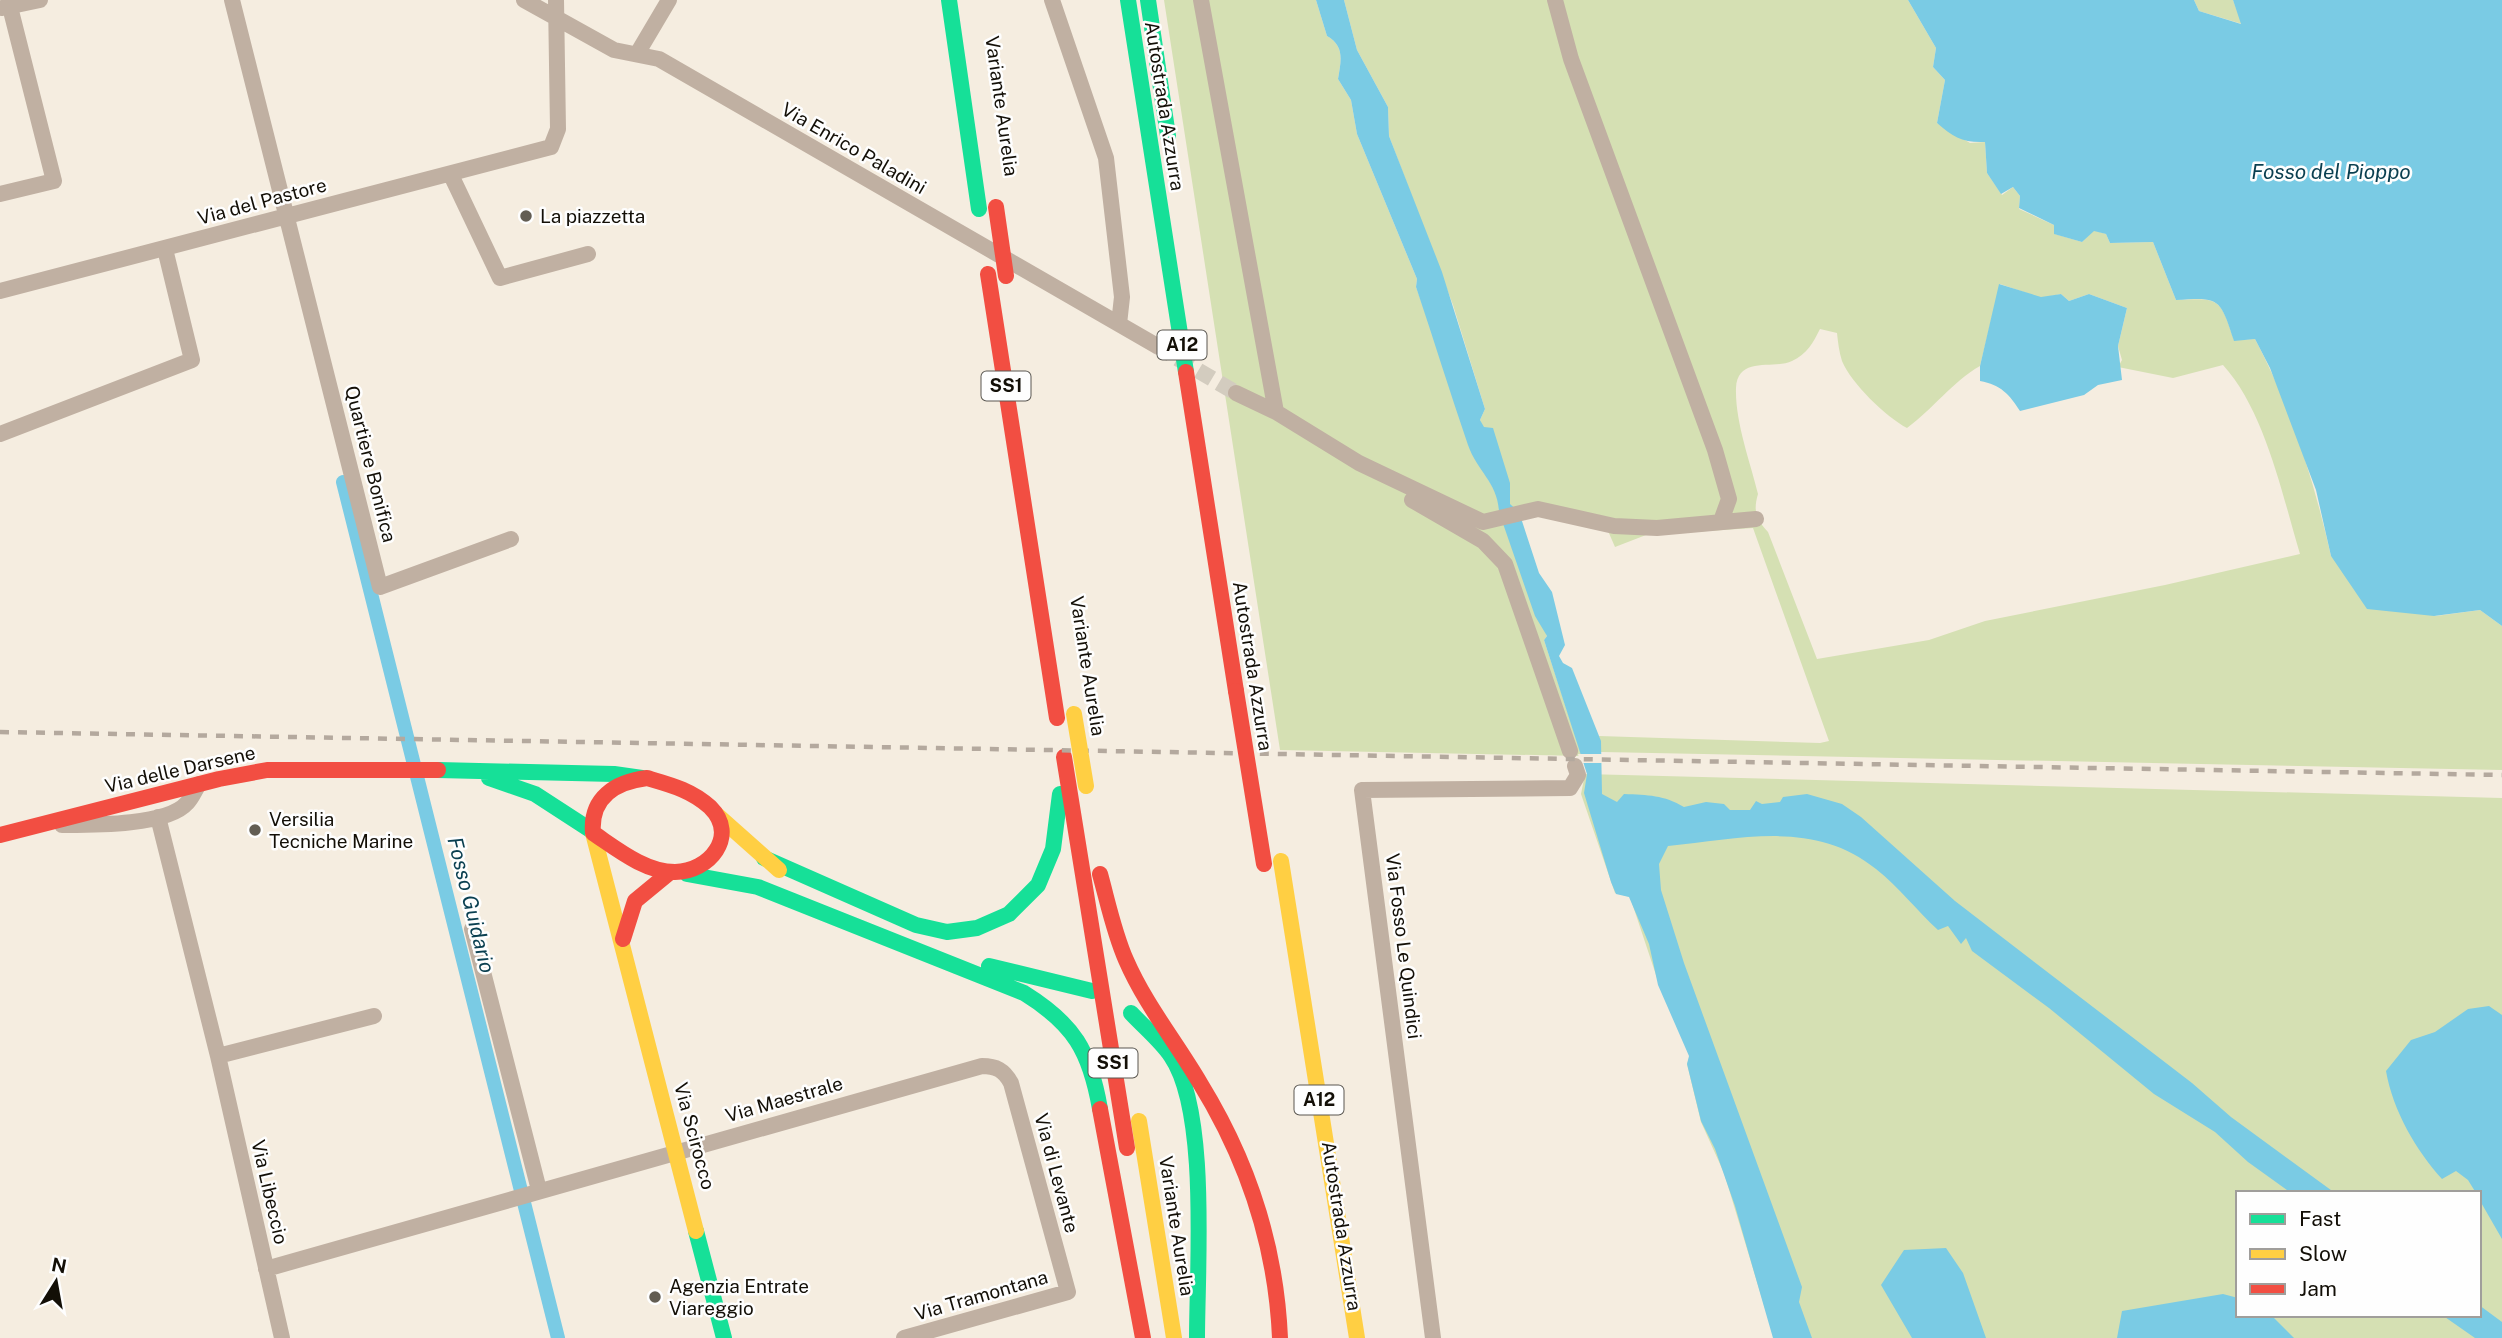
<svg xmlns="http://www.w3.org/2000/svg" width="2502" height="1338" font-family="'Public Sans',sans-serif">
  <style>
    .green { fill: #d5e0b3; fill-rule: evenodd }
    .water { fill: #7acbe4 }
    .pier { fill: #f5ede0 }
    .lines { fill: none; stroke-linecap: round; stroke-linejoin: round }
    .canal { stroke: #7acbe4; stroke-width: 14 }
    .street-tunnel { stroke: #d3ccbf; stroke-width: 16; stroke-dasharray: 16 8; stroke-linecap: butt }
    .street { stroke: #c0b0a2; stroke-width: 16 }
    .fast { stroke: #16e098; stroke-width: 16 }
    .slow { stroke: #ffcf43; stroke-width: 16 }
    .jam { stroke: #f24e42; stroke-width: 16 }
    .rail { stroke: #b4a99e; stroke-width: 4.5; stroke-dasharray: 9 9; stroke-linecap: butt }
    .slow-bridge { stroke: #ffcf43; stroke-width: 16 }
    .jam-bridge { stroke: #f24e42; stroke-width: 16 }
    .poi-dot { fill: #625d53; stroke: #fefefe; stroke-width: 2.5 }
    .labels { text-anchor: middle; stroke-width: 5; stroke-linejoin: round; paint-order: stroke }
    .shield { fill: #fefefe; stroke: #5a5751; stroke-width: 2 }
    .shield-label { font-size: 18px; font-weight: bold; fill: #130f07 }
    .street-label { font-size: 19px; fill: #130f07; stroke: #fefefe }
    .poi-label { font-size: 19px; fill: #130f07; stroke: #fefefe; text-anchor: start }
    .water-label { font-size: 21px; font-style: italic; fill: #0a3f50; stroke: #fefefe }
  </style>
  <rect width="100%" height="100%" fill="#f5ede0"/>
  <path class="green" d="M 1164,0 L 1316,0 L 1327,36 C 1345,46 1341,61 1338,79 L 1351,100 L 1357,134 L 1417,279 L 1416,287 L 1481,467 L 1499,498 L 1499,512 L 1547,636 L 1544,640 L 1582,756 L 1280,750 Z
    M 1344,0 L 1908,0 L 1936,48 L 1933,67 L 1945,80 L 1937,123 L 1970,143 L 1985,142 L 1987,173 L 2002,195 L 2013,187 L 2020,196 L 2019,209 L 2054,225 L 2055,234 L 2082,242 L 2093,230 L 2106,234 L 2110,243 L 2153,242 L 2176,300 C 2219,298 2220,297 2234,340 L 2255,339 C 2291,407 2314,481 2331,556 L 2436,616 L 2480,610 L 2502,626 L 2502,770 L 1601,752 L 1599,736 L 1820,743 L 1829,741 L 1753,528 L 1646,535 L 1615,547 L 1605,524 L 1519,512 L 1510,505 L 1507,486 L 1480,420 L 1485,409 L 1453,305 L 1389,136 L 1388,107 L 1357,50 ZM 2000,284 L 2041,298 L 2061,294 L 2069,301 L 2089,294 L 2127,308 L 2118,346 L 2122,360 L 2118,367 L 2173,378 L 2223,365 C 2265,411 2282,494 2300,554 L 2165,585 L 1985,621 L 1929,640 L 1817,659 L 1768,532 C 1756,519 1753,511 1758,494 C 1750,461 1735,422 1736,388 C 1738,355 1774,370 1792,361 C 1807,354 1813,343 1820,329 L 1837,333 C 1838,342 1839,352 1842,361 C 1851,383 1886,417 1907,428 C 1933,409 1952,382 1980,366 Z
    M 2194,0 L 2233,0 L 2242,24 L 2199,11 Z
    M 1585,774 L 2502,798 L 2502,1338 L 1774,1338 L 1724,1173 L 1701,1122 L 1687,1064 L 1690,1055 L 1659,984 L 1630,897 L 1615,893 L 1581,794 ZM 2238,1193 L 2479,1193 L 2479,1315 L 2238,1315 Z"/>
  <path class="water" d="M 1316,0 L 1344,0 L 1357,50 L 1388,107 L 1389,136 L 1442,272 L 1485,409 L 1480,420 L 1484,427 L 1493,428 L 1510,483 L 1510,504 L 1519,512 L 1539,573 L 1552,592 L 1565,645 L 1559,656 L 1563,663 L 1572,668 L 1601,741 L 1602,794 L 1617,802 L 1624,794 C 1648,795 1664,795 1684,807 L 1706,802 L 1724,804 L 1730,810 L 1750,810 L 1756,801 L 1762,804 L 1780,802 L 1783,797 L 1807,794 L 1842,804 L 1861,817 L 1955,901 L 2192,1083 L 2231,1117 L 2335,1193 L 2291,1193 L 2248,1162 L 2215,1132 L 2154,1094 L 2049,1008 L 1972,951 L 1966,938 L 1961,944 L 1948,926 L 1938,930 C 1917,911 1899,887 1876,869 C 1815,819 1741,839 1668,846 L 1659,864 L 1661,890 L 1684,963 L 1802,1287 L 1799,1302 L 1812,1338 L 1773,1338 L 1735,1206 L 1715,1149 L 1701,1121 L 1687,1064 L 1689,1056 L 1658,985 L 1649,944 L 1629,897 L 1616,894 L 1611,882 L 1584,793 L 1587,774 L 1544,640 L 1547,636 L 1535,616 L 1499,512 C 1498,483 1477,471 1468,445 C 1450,393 1434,340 1416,287 L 1417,279 L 1357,134 L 1351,100 L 1338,79 C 1341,61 1345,46 1327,36 Z
    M 1908,0 L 2194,0 L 2199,11 L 2241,24 L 2233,0 L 2502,0 L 2502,626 L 2480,610 L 2434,616 L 2367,609 L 2331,556 L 2316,490 L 2270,368 L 2255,339 L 2234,341 C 2220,297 2219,297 2176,300 L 2153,242 L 2110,243 L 2106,234 L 2094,231 L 2082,242 L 2054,234 L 2054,225 L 2019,208 L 2020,196 L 2013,187 L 2001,194 L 1987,173 L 1985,142 C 1963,143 1953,137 1937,123 L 1945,80 L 1933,67 L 1936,48 Z
    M 1999,284 L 2041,297 L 2061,294 L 2069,301 L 2089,294 L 2127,308 L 2118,346 L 2122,380 L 2098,385 L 2084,395 L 2020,411 C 2009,394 2001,385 1980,381 L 1980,366 Z
    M 2489,1006 L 2502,1015 L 2502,1239 L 2479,1199 L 2479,1193 L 2476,1193 L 2468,1180 L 2456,1171 L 2442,1179 C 2416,1150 2393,1111 2386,1071 L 2411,1040 L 2435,1032 L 2468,1009 Z
    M 1946,1248 L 1963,1273 L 1986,1338 L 1912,1338 L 1881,1285 L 1904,1250 Z
    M 2223,1294 L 2238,1298 L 2238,1315 L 2271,1315 L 2294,1338 L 2117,1338 L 2122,1311 Z
    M 2479,1305 L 2502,1322 L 2502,1338 L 2475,1338 L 2442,1315 L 2479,1315 Z"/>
  <path class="pier" d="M 1578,754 L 1604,754 L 1604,763 L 1580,763 Z"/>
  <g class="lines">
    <path class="canal" d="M 343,482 L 558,1338"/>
    <path class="street-tunnel" d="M 1157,346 L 1236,393"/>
    <path class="street" d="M 232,0 L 380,587 L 511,539
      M 524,0 L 614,50 L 659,59 L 1157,346
      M 1052,0 L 1106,158 L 1122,297 L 1119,324
      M 1201,0 L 1276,412
      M 1555,0 L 1571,59 L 1715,450 L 1729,499 L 1721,521
      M 2,8 L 40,0
      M 637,54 L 669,0
      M 451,175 L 500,278 L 588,254
      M 0,194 L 54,181 L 10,7
      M 0,291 L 551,147 L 558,129 L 556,0
      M 1236,393 L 1276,412 L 1359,463 L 1483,522 L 1538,509 L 1614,526 L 1657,528 L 1756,519
      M 0,434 L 192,360 L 165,249
      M 1412,500 L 1483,541 L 1505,564 L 1570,751
      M 158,817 L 218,1056 L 282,1338
      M 62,825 C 91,825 167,826 187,803 C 192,798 195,790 199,784
      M 472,929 L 539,1190
      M 218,1056 L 374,1016
      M 266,1269 L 982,1066 C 996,1066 1004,1070 1011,1083 L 1068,1292 L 904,1338
      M 1433,1338 L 1362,790 L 1570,788 L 1578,775 L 1575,766"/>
    <path class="fast" d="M 949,0 L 979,209
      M 1128,0 L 1186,372
      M 1148,0 L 1168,136
      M 438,770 L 614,774 L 642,778
      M 489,778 L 535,794 L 592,831
      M 764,858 L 916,925 L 947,932 L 977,928 L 1009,914 L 1038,885 L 1053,849 L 1060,794
      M 687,874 L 758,887 L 1024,993 C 1074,1024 1090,1051 1100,1109
      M 989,966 L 1092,991
      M 1131,1013 C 1144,1027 1161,1041 1171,1056 C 1209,1111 1197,1269 1197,1338
      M 696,1231 L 724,1338"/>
    <path class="slow" d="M 717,815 L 779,870
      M 593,833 L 696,1231
      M 1281,861 L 1357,1338
      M 1139,1121 L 1174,1338"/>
    <path class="jam" d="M 988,274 L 1057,718
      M 1186,372 L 1236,691
      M 1064,757 L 1127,1148
      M 647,778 C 671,785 691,790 710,807 C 739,836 709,872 675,872 C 645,872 617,849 593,833 C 590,798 615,782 647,778 Z
      M 0,835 L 219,779 L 267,770 L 438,770
      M 1100,874 C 1108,903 1114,933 1126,960 C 1145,1004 1176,1042 1200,1083 C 1248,1161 1276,1246 1280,1338
      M 623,939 L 635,901 L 669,873
      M 1100,1109 L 1143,1338"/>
    <path class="rail" d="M 0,732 L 2502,775"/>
    <path class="slow-bridge" d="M 1074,714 L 1086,786"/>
    <path class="jam-bridge" d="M 996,207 L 1006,276
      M 1236,691 L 1264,864"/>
  </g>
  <g class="poi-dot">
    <circle cx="526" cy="216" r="7"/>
    <circle cx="255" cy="830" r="7"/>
    <circle cx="655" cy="1297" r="7"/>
  </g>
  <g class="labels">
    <g class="shield">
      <rect x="1157.5" y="330.5" width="49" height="29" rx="5"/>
      <rect x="981.5" y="371.5" width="49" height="29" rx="5"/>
      <rect x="1088.5" y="1048.5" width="49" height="29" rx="5"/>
      <rect x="1294.5" y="1085.5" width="49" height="29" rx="5"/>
    </g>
    <g class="shield-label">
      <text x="1182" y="351">A12</text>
      <text x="1006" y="392">SS1</text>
      <text x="1113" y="1069">SS1</text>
      <text x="1319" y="1106">A12</text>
    </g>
    <g class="street-label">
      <text transform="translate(1002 106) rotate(82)" y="7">Variante Aurelia</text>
      <text transform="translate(1165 106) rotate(81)" y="7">Autostrada Azzurra</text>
      <text transform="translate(854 148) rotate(30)" y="7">Via Enrico Paladini</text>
      <text transform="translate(262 201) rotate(-15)" y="7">Via del Pastore</text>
      <text transform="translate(371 464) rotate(76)" y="7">Quartiere Bonifica</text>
      <text transform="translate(1088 666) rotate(81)" y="7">Variante Aurelia</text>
      <text transform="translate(1253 666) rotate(81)" y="7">Autostrada Azzurra</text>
      <text transform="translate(180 769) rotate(-13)" y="7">Via delle Darsene</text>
      <text transform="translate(1404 946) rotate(83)" y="7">Via Fosso Le Quindici</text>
      <text transform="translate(784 1099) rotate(-16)" y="7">Via Maestrale</text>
      <text transform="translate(695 1136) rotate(75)" y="7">Via Scirocco</text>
      <text transform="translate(1057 1173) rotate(75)" y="7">Via di Levante</text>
      <text transform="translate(270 1192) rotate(77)" y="7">Via Libeccio</text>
      <text transform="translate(1177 1226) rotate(81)" y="7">Variante Aurelia</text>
      <text transform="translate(1342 1226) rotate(81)" y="7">Autostrada Azzurra</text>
      <text transform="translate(981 1295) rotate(-16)" y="7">Via Tramontana</text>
    </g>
    <g class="poi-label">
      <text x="540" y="223">La piazzetta</text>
      <text x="269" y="826">Versilia<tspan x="269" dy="22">Tecniche Marine</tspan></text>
      <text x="669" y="1293">Agenzia Entrate<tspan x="669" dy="22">Viareggio</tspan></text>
    </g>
    <g class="water-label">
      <text x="2331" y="179">Fosso del Pioppo</text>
      <text transform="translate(471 905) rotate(76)" y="7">Fosso Guidario</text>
    </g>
  </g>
  <rect x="2236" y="1191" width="245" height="126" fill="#fefefe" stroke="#a09e9b" stroke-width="2"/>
  <rect x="2250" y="1214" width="35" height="10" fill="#16e098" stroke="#a09e9b" stroke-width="2"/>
  <text x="2299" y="1226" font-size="21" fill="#130f07">Fast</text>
  <rect x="2250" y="1249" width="35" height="10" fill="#ffcf43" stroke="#a09e9b" stroke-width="2"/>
  <text x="2299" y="1261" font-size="21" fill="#130f07">Slow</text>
  <rect x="2250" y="1284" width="35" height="10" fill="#f24e42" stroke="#a09e9b" stroke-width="2"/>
  <text x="2299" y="1296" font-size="21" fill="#130f07">Jam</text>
  <g transform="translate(56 1282) rotate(11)" stroke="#fefefe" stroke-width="5" paint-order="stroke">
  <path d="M0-5L12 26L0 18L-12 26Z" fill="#130f07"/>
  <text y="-10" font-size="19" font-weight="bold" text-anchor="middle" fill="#130f07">N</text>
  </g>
</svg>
